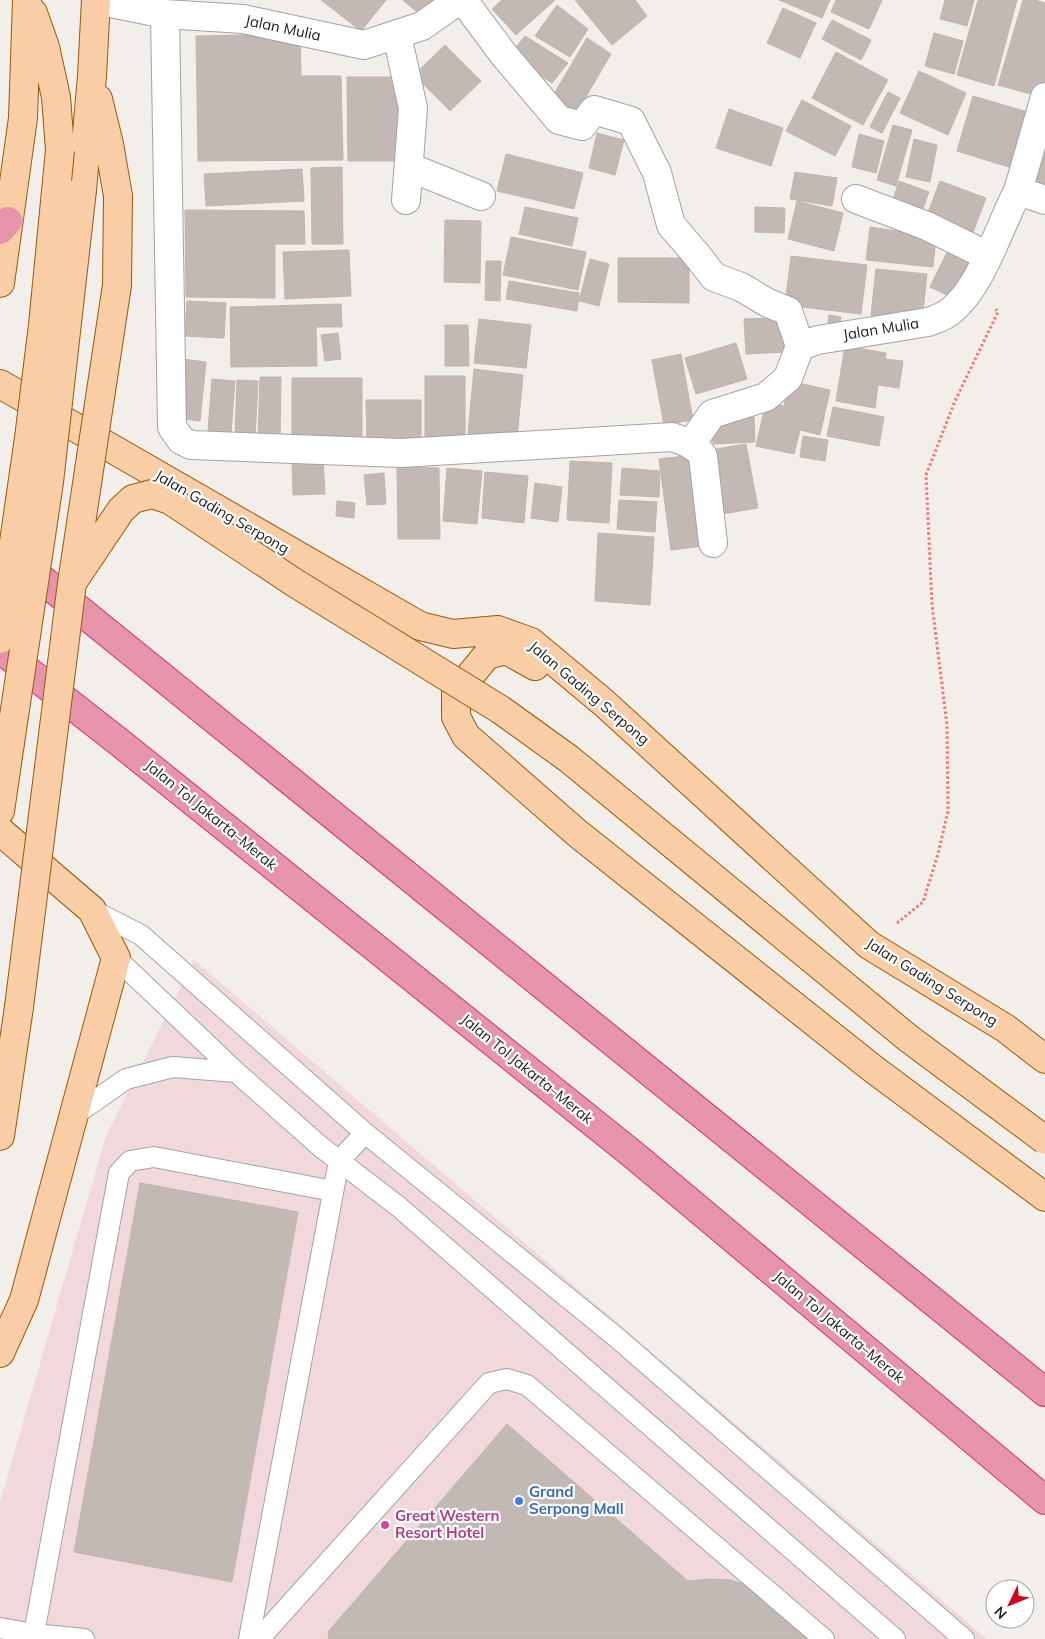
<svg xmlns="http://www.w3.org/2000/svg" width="1045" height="1639" font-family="Mulish,sans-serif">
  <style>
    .commercial { fill: #f1d9db }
    .building { fill: #c2b9b5; stroke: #c3b3ab }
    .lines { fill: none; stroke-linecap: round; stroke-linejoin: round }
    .lane-casing { stroke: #a3a3a3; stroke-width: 22 }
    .street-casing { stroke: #a3a3a3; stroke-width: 30 }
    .primary-casing { stroke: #9b5905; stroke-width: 30 }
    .highway-casing { stroke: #d62f7a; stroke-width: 30 }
    .path { stroke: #f67676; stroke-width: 3; stroke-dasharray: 2.5 2.5; stroke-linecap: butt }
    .lane { stroke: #fff; stroke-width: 20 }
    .street { stroke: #fff; stroke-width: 28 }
    .primary { stroke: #f9cda6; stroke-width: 28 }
    .highway { stroke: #e594ac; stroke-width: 28 }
    .primary-bridge-casing { stroke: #9b5905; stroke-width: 30; stroke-linecap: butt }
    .primary-bridge { stroke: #f9cda6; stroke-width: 28 }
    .shop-dot { fill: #3f7fe0; stroke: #fff; stroke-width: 2 }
    .hotel-dot { fill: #d1479c; stroke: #fff; stroke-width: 2 }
    .labels { text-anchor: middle; stroke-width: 4.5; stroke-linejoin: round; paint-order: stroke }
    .street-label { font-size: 15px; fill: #222; stroke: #fff }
    .shop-label { font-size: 15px; font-weight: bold; fill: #366cbe; stroke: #fff; text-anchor: start }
    .hotel-label { font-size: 15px; font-weight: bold; fill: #b23c85; stroke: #fff; text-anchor: start }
  </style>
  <rect width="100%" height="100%" fill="#f2eee9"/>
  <path class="commercial" d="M 194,960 L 987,1639 L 0,1639 L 0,1502 L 106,1136 Z"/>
  <path class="building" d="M 321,0 L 386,0 L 361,31 Z
    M 403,0 L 440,0 L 424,18 Z
    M 502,0 L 555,0 L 516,35 L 492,9 Z
    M 575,0 L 635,0 L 647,16 L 612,45 Z
    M 779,0 L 830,0 L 822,18 Z
    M 836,0 L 882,0 L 869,29 L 831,12 Z
    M 945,0 L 974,0 L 967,26 L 940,19 Z
    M 978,0 L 1017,0 L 994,86 L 957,75 Z
    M 1023,0 L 1035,0 L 1045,3 L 1045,85 L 1041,97 L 998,85 Z
    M 557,5 L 588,29 L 570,57 L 535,36 Z
    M 783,8 L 816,23 L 800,58 L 767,43 Z
    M 832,20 L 871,40 L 861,60 L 822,39 Z
    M 934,33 L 963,41 L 954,74 L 925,66 Z
    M 300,34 L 301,76 L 341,76 L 343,160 L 198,161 L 196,36 Z
    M 525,36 L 568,63 L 552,83 L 510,55 Z
    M 587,38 L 611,54 L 577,112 L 551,99 Z
    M 445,45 L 481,81 L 450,111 L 414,75 Z
    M 836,52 L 888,80 L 863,125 L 812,98 Z
    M 919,71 L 966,93 L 948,135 L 900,113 Z
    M 347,77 L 402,77 L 402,161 L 348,161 Z
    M 888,92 L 900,98 L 882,133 L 870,127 Z
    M 973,96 L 1031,113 L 1015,169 L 957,151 Z
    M 802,100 L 851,126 L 835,156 L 786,131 Z
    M 729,109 L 783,128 L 771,166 L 716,148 Z
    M 893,125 L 912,130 L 896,186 L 877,180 Z
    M 597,133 L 624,140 L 615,175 L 589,168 Z
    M 859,134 L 884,141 L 876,173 L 852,167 Z
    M 1045,136 L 1045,191 L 1026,184 Z
    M 914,139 L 937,145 L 930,182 L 906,177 Z
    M 506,154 L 583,173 L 574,209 L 497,191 Z
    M 342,167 L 343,244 L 312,244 L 311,168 Z
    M 302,169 L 304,201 L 206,206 L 204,174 Z
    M 795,172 L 837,178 L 832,206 L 790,199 Z
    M 899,181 L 929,192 L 919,219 L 890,209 Z
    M 940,181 L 986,198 L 970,240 L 924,223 Z
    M 797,201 L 843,213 L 834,251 L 788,239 Z
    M 525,207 L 578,218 L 572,246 L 519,234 Z
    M 755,207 L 785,208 L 784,233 L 755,232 Z
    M 185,210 L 304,211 L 305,244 L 275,244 L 275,298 L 186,297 Z
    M 445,220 L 481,221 L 480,283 L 444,282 Z
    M 870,227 L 936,237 L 933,267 L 866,260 Z
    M 511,237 L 586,252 L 578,290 L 503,275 Z
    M 950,246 L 980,259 L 959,301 L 930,287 Z
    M 349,250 L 351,296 L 285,299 L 283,252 Z
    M 791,256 L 867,265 L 861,314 L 785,305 Z
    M 618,258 L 689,258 L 689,303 L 618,302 Z
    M 590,259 L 609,264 L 599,306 L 579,301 Z
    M 486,261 L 501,261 L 500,301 L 485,300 Z
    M 876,269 L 927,274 L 922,321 L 871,315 Z
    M 509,281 L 579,293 L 577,311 L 506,299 Z
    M 187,301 L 226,303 L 224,338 L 185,336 Z
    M 341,304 L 342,327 L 316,327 L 317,366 L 231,367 L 230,307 Z
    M 829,315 L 841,317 L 838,335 L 827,333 Z
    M 784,318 L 785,352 L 746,354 L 744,319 Z
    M 479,319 L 531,325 L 526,368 L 474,363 Z
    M 445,325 L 468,325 L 469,366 L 445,366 Z
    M 338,333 L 341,359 L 325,361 L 321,335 Z
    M 736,343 L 747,379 L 696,394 L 685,358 Z
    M 845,346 L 886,353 L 885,359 L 903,361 L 899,388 L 878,385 L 875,408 L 836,401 Z
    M 681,354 L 693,420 L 664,425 L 652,360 Z
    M 182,359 L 206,362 L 200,421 L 176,418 Z
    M 474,369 L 523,375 L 517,438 L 468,433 Z
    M 425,376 L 465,376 L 465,442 L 425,442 Z
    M 260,377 L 281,377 L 280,440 L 258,439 Z
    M 292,378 L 362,378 L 362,442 L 292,442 Z
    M 212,379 L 235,381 L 231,433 L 208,431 Z
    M 237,380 L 258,381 L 255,438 L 235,437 Z
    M 789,381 L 830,390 L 820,435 L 800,430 L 794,454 L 756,446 L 766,402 L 784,406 Z
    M 366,400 L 421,400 L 421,444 L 367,443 Z
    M 833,407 L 884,417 L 879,446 L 827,436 Z
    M 754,416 L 755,442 L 713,444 L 712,417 Z
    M 803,436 L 828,440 L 825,461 L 800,457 Z
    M 746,444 L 758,508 L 722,514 L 710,450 Z
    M 701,454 L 712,545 L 671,550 L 659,459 Z
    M 323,458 L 325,494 L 293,495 L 292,459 Z
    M 570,461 L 612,463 L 609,523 L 567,520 Z
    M 397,467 L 439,468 L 440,539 L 398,539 Z
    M 447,468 L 482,471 L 477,524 L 443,521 Z
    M 622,468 L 660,471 L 659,497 L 620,495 Z
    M 485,472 L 528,476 L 524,523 L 482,518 Z
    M 384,473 L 386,504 L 367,505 L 364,475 Z
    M 535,483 L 562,487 L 558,522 L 531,518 Z
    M 619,500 L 657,502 L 655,532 L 617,529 Z
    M 337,501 L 355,503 L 354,518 L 336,516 Z
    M 598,533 L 654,537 L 650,605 L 595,601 Z
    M 140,1183 L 298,1212 L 232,1582 L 74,1552 Z
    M 507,1424 L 688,1581 L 710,1579 L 730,1580 L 751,1586 L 809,1639 L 329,1639 L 328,1632 Z"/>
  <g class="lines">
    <g class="lane-casing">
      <path id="lane" d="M 92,910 L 141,935 L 365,1133 L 616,1337 L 964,1639
        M 116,958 L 236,1072 L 321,1147 L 399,1207 L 895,1639
        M 73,1116 L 126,1079 L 173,1067 L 236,1072
        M 0,1628 L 34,1634 L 84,1639
        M 33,1639 L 119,1173 L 130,1161 L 154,1157 L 333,1191
        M 249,1639 L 339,1161 L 365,1133
        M 259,1639 L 489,1383 L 507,1379 L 527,1385 L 824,1639"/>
    </g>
    <g class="street-casing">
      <path id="street" d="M 96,0 L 165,14 L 243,19 L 364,45 L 422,26 L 459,0
        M 463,0 L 504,55 L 559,120 L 582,126 L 594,110 L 631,121 L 657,173 L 671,225 L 696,254 L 714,277 L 741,287 L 768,303 L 788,311 L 800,346
        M 165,14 L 172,427 L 181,440 L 191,445 L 401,453 L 672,437 C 684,441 696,445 703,456 L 713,543
        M 397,35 L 413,108 L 406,200
        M 409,167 L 481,196
        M 1018,191 L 1045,97
        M 856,199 L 927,226 L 988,256
        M 691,444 L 712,414 L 766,397 L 788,378 L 800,346 L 818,340 L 928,322 C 933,320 938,319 943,316 C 979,297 999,226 1018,191 L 1045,200"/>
    </g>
    <g class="primary-casing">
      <path id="primary" d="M 33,13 L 45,47 L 56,97 L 60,150
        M 98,99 L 109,144 L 118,196
        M 82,190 L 92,76 L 96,0
        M 0,283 L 23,118 L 27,0
        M 0,384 L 420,626 L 453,634 L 498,630 L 531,642 L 604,703 L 869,945 L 1005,1028 L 1045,1059
        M 535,666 L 506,650 L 487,655 L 456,693 L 456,717 L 466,736 L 577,833 L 872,1068 L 1045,1197
        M 0,811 L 10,743
        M 0,831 L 92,910 L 116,958 L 24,1300 L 0,1353
        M 0,1136 L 19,1007"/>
    </g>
    <g class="highway-casing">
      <path id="highway" d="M 0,230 L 8,221
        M 19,561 L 1045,1392
        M 0,649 L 119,742 L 636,1157 L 1045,1500"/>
    </g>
    <path class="path" d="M 897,923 L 923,902 L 938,854 L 948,811 L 947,725 L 932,605 L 926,475 L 955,401 L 998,312 L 996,309"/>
    <use href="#lane" class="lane"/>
    <use href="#street" class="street"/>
    <use href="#primary" class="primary"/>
    <use href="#highway" class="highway"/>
    <g class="primary-bridge-casing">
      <path id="primary-bridge" d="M 72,583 L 121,510 L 133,499 L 152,494 L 170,500 L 295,583 L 501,710 L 569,759 L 908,1038 L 1045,1140
        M 0,639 L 29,438 L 43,325 L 60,150
        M 10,743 L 49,482 L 82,190
        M 19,1007 L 72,583 L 117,285 L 118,196"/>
    </g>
    <use href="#primary-bridge" class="primary-bridge"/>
  </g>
  <circle class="shop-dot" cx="519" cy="1501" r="5"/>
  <circle class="hotel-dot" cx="385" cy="1525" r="5"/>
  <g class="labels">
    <g class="street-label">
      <text transform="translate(283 28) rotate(12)" y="5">Jalan Mulia</text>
      <text transform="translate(881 329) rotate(-9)" y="5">Jalan Mulia</text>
      <text transform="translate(222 512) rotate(30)" y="5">Jalan Gading Serpong</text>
      <text transform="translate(589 693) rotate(40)" y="5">Jalan Gading Serpong</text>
      <text transform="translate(211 815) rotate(39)" y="5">Jalan Tol Jakarta–Merak</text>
      <text transform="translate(932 982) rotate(32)" y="5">Jalan Gading Serpong</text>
      <text transform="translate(527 1069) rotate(39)" y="5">Jalan Tol Jakarta–Merak</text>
      <text transform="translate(839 1327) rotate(40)" y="5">Jalan Tol Jakarta–Merak</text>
    </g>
    <g class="shop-label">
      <text x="529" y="1497">Grand<tspan x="529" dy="17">Serpong Mall</tspan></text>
    </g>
    <g class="hotel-label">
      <text x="395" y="1521">Great Western<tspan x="395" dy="17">Resort Hotel</tspan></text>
    </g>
  </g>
  <g transform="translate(1010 1604) rotate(227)"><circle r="24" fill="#ffffff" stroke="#a7a7a7"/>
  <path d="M0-4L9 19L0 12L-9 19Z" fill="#cd071c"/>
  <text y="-8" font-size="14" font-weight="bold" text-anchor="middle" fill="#222222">N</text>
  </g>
</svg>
